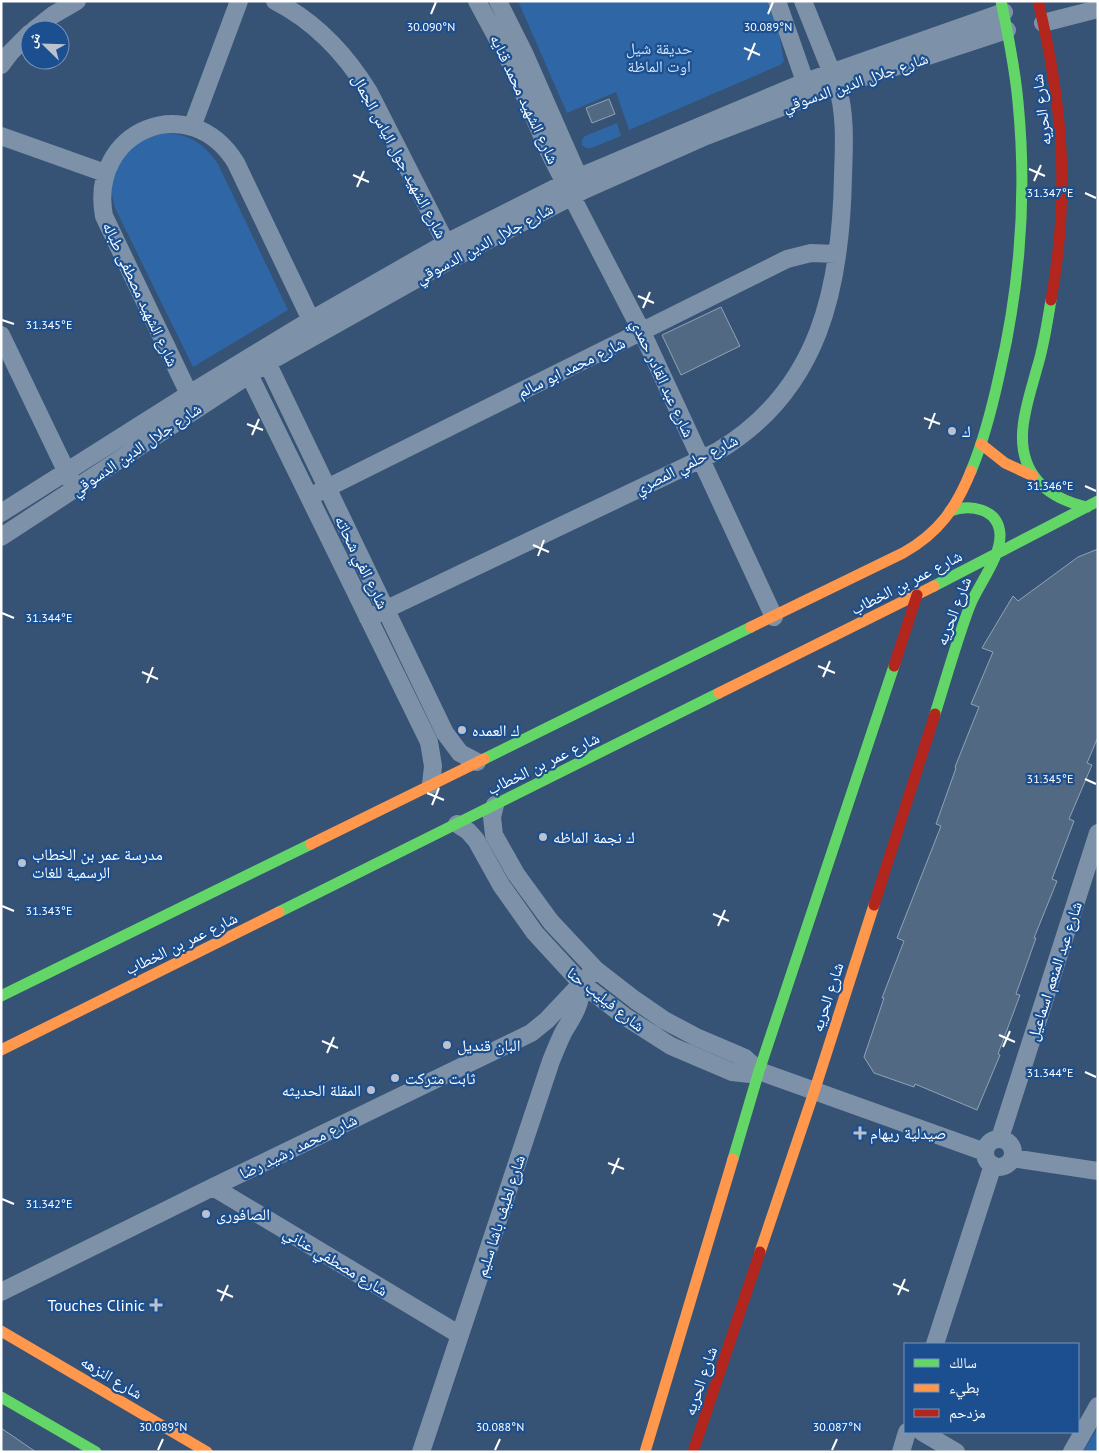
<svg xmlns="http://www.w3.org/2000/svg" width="1099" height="1453" font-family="'PT Sans','Noto Naskh Arabic',sans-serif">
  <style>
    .green { fill: #2f66a5 }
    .building { fill: #526984; stroke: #92a2b6 }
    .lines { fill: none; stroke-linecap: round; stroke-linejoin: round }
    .street { stroke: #7d92a8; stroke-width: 18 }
    .fast { stroke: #63d668; stroke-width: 11 }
    .slow { stroke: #ff974d; stroke-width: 11 }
    .jam { stroke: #b3261e; stroke-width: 11 }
    .ticks { fill: none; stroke: #fff; stroke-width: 2 }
    .poi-dot { fill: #b9c2ce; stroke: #1b4f8f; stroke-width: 2 }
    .labels { text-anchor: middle; stroke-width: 4.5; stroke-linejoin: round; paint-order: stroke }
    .park-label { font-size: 16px; fill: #cfe3fa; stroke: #1b4f8f }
    .street-label { font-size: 16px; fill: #fff; stroke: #1b4f8f }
    .poi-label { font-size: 16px; fill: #fff; stroke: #1b4f8f; text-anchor: start }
    .ticks-label { font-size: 12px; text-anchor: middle; fill: #fff; stroke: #1b4f8f; stroke-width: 4.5; stroke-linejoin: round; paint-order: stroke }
  </style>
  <rect width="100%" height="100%" fill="#365274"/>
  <path class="green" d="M 518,1 L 767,1 L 779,34 L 784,61 L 780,65 L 629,130 L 616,92 L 567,113 Z
    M 617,123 L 621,136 L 591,148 L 586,148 L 582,145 L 582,140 L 585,136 Z
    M 165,133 C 189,134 204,143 218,164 L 288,310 L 193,367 L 115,208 L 112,195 L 112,182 L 121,158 L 140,140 Z
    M 1098,1427 L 1098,1452 L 1083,1452 Z"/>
  <path class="building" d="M 609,99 L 615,114 L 592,123 L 586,108 Z
    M 721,307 L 740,346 L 681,375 L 662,335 Z
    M 1098,549 L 1098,737 L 1087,763 L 1092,765 L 1069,819 L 1074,821 L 1052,879 L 1057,881 L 1034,938 L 1036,938 L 1016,994 L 1020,995 L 998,1054 L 1000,1055 L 977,1110 L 915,1084 L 914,1087 L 874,1073 L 864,1057 L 884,998 L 882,998 L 904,941 L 897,938 L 941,826 L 936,824 L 956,768 L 955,767 L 979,707 L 971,704 L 993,652 L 982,648 L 1013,596 L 1018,601 L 1078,557 Z
    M 1,1428 L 36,1452 L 1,1452 Z"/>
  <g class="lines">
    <path class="street" d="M 275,1 C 316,22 345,53 369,92 L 451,253
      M 477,1 L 511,64 L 549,152 L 572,197 L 642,332 L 774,617
      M 498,1 L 525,55 L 583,187
      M 777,1 L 809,93
      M 1043,23 L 1098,9
      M 34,30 L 53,15 L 77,1
      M 1,65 L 10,53 L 30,33
      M 192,127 L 239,1
      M 1,136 L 105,173
      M 1,335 L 71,481
      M 262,352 L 445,733 L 460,753 L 477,762
      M 244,364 L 429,742 L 433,766 L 431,785
      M 189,394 L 104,216 C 88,130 190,88 236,163 L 311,320
      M 309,497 L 787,259 L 811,253 L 837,254
      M 1,513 L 189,394 L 311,320 L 446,243 L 565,183 L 805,82 L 1004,12
      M 1,537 L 267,363 L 454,258 L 584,190 L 706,136 L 837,86 L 1007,30
      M 368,618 L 718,451 C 820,390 841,287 843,176 C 844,146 846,114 837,85 C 835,77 830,69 827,61 C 819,41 811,21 803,1
      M 495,805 L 492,817 L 494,835 L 516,874 L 551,922 L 595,969 L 635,1000 L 664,1020 L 696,1037 L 736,1054 L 745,1058 L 759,1071 L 985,1152
      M 457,824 L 468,831 L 476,840 L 501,885 L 535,933 L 581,983 L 624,1016 L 671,1046 L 732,1072 L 750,1074 L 759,1071
      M 1000,1138 L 1098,833
      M985 1153a14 14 0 1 1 28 0a14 14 0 1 1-28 0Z
      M 1012,1158 L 1098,1171
      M 213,1187 L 460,1335
      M 1,1292 L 213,1187 L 531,1033 L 547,1020 L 595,969
      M 935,1344 L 993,1165
      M 922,1432 L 956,1452
      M 421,1452 L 551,1061 C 555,1051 559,1041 564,1031 C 574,1015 582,1003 581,983
      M 901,1452 L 907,1432
      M 1072,1452 L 1098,1406"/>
    <path class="fast" d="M 1051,300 C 1047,323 1044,346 1037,368 C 1032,387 1025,407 1023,427 C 1018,473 1046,498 1087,507
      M 971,471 C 984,440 992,408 999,376 C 1020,287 1027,194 1018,102 C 1015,68 1008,34 1001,1
      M 934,586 L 1098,501
      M 935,714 C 946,679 956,643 969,608 C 977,586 1001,558 1000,534 C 998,508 970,504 950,511
      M 484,759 L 751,627
      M 279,912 L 719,693
      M 1,996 L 311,844
      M 733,1159 L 759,1071 L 894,666
      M 1,1397 L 96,1452"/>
    <path class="slow" d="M 981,444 L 1005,463 L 1033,476
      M 751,627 L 903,553 C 939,533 956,508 971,471
      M 719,693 L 934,586
      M 311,844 L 484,759
      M 1,1050 L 279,912
      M 760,1252 L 814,1092 L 874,905
      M 1,1331 L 207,1452
      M 645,1452 L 733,1159"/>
    <path class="jam" d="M 1038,1 C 1063,104 1070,195 1051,300
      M 894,666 L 917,595
      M 874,905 L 935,714
      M 693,1452 L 760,1252"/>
  </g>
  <path class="ticks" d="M 431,14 L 436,2M 768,14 L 773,2M 744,48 L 760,55M 748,60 L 755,43M 1029,169 L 1045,176M 353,175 L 369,182M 1034,181 L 1041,165M 357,187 L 364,171M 1085,193 L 1096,198M 638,296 L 654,303M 643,308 L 650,292M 2,320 L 14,324M 924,418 L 940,424M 247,424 L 263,430M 929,429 L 935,413M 252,435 L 259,419M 1085,486 L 1096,491M 533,545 L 549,552M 538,556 L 544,540M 2,613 L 14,618M 818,666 L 835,673M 142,672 L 158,679M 823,677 L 830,661M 147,683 L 153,667M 1085,779 L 1096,784M 427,793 L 444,800M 432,805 L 439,788M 2,906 L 14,911M 713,914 L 729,921M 718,926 L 725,910M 999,1035 L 1015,1042M 322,1041 L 338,1048M 1003,1047 L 1010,1031M 327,1053 L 334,1037M 1085,1072 L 1096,1077M 608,1163 L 624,1169M 612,1174 L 619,1158M 2,1199 L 14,1204M 893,1284 L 909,1291M 217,1290 L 233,1297M 898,1295 L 905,1279M 221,1301 L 228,1285M 158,1450 L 163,1439M 495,1450 L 500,1439M 832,1450 L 837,1439"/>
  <g class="poi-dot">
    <circle cx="952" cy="431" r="5"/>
    <circle cx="462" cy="730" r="5"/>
    <circle cx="543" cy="837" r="5"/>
    <circle cx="22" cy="863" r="5"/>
    <circle cx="447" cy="1045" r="5"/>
    <circle cx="395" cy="1078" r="5"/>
    <circle cx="371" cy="1090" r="5"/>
    <path d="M857.5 1125.5h5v5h5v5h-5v5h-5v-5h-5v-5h5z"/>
    <circle cx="206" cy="1214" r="5"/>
    <path d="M153.5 1297.5h5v5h5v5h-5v5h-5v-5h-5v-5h5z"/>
  </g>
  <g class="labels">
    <g class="park-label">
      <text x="659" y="54">حديقة شيل<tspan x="659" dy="18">اوت الماظة</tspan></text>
    </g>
    <g class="street-label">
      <text transform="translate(855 82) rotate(-19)" y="6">شارع جلال الدين الدسوقي</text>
      <text transform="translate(525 99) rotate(65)" y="6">شارع الشهيد محمد قنايه</text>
      <text transform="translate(1041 110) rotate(-97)" y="6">شارع الحريه</text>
      <text transform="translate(400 156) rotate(62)" y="6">شارع الشهيد جول الياس الجمال</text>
      <text transform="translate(484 243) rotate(-28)" y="6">شارع جلال الدين الدسوقي</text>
      <text transform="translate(141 294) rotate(65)" y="6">شارع الشهيد مصطفى طباله</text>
      <text transform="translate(571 367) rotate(-26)" y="6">شارع محمد ابو سالم</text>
      <text transform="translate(663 378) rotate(65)" y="6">شارع عبد القادر حمدي</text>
      <text transform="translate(136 449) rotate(-34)" y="6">شارع جلال الدين الدسوقي</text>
      <text transform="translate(686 464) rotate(-27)" y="6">شارع حلمي المصري</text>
      <text transform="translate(362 562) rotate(64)" y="6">شارع الفي شحاته</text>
      <text transform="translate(906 582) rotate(-27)" y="6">شارع عمر بن الخطاب</text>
      <text transform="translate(953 611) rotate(-69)" y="6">شارع الحريه</text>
      <text transform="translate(543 763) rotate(-26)" y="6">شارع عمر بن الخطاب</text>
      <text transform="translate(181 943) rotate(-26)" y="6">شارع عمر بن الخطاب</text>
      <text transform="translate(1054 971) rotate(-72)" y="6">شارع عبد المنعم اسماعيل</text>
      <text transform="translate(827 997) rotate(-72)" y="6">شارع الحريه</text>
      <text transform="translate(606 999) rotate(38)" y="6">شارع فيليب حنا</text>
      <text transform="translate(298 1146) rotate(-26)" y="6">شارع محمد رشيد رضا</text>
      <text transform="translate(500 1216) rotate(-72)" y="6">شارع لطيف باشا سليم</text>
      <text transform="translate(336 1261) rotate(31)" y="6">شارع مصطفي عناني</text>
      <text transform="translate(112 1377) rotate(31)" y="6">شارع النزهه</text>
      <text transform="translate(700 1381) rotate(-71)" y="6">شارع الحريه</text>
    </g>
    <g class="poi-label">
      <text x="962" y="437">ك</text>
      <text x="472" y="736">ك العمده</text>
      <text x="553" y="843">ك نجمة الماظه</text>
      <text x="32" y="860">مدرسة عمر بن الخطاب<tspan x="32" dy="18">الرسمية للغات</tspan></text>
      <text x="457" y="1051">البان قنديل</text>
      <text x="405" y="1084">ثابت متركت</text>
      <text x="361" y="1096" text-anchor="end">المقلة الحديثه</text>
      <text x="870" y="1139">صيدلية ريهام</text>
      <text x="216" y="1220">الصافورى</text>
      <text x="145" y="1311" text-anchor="end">Touches Clinic</text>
    </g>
  </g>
  <g class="ticks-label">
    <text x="431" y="31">30.090°N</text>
    <text x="768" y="31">30.089°N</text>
    <text x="1050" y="197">31.347°E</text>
    <text x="49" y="329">31.345°E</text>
    <text x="1050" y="490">31.346°E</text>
    <text x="49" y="622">31.344°E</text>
    <text x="1050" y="783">31.345°E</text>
    <text x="49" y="915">31.343°E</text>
    <text x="1050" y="1077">31.344°E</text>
    <text x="49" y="1208">31.342°E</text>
    <text x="163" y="1431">30.089°N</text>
    <text x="500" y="1431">30.088°N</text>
    <text x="837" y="1431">30.087°N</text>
  </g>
  <rect width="1099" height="1453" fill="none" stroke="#ffffff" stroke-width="5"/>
  <rect x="904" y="1343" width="175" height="90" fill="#1b4f8f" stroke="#7695bc"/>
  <rect x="914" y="1359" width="25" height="8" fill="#63d668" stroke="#7695bc"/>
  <text x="949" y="1368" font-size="15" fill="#ffffff">سالك</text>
  <rect x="914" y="1384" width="25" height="8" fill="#ff974d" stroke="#7695bc"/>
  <text x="949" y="1393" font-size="15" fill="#ffffff">بطيء</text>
  <rect x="914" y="1409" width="25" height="8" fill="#b3261e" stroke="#7695bc"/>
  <text x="949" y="1418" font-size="15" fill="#ffffff">مزدحم</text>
  <g transform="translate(45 45) rotate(293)"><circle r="24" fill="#1b4f8f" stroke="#7695bc"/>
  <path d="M0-4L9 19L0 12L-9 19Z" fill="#b9c2ce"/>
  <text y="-8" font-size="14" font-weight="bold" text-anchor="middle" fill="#ffffff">ش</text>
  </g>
</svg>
